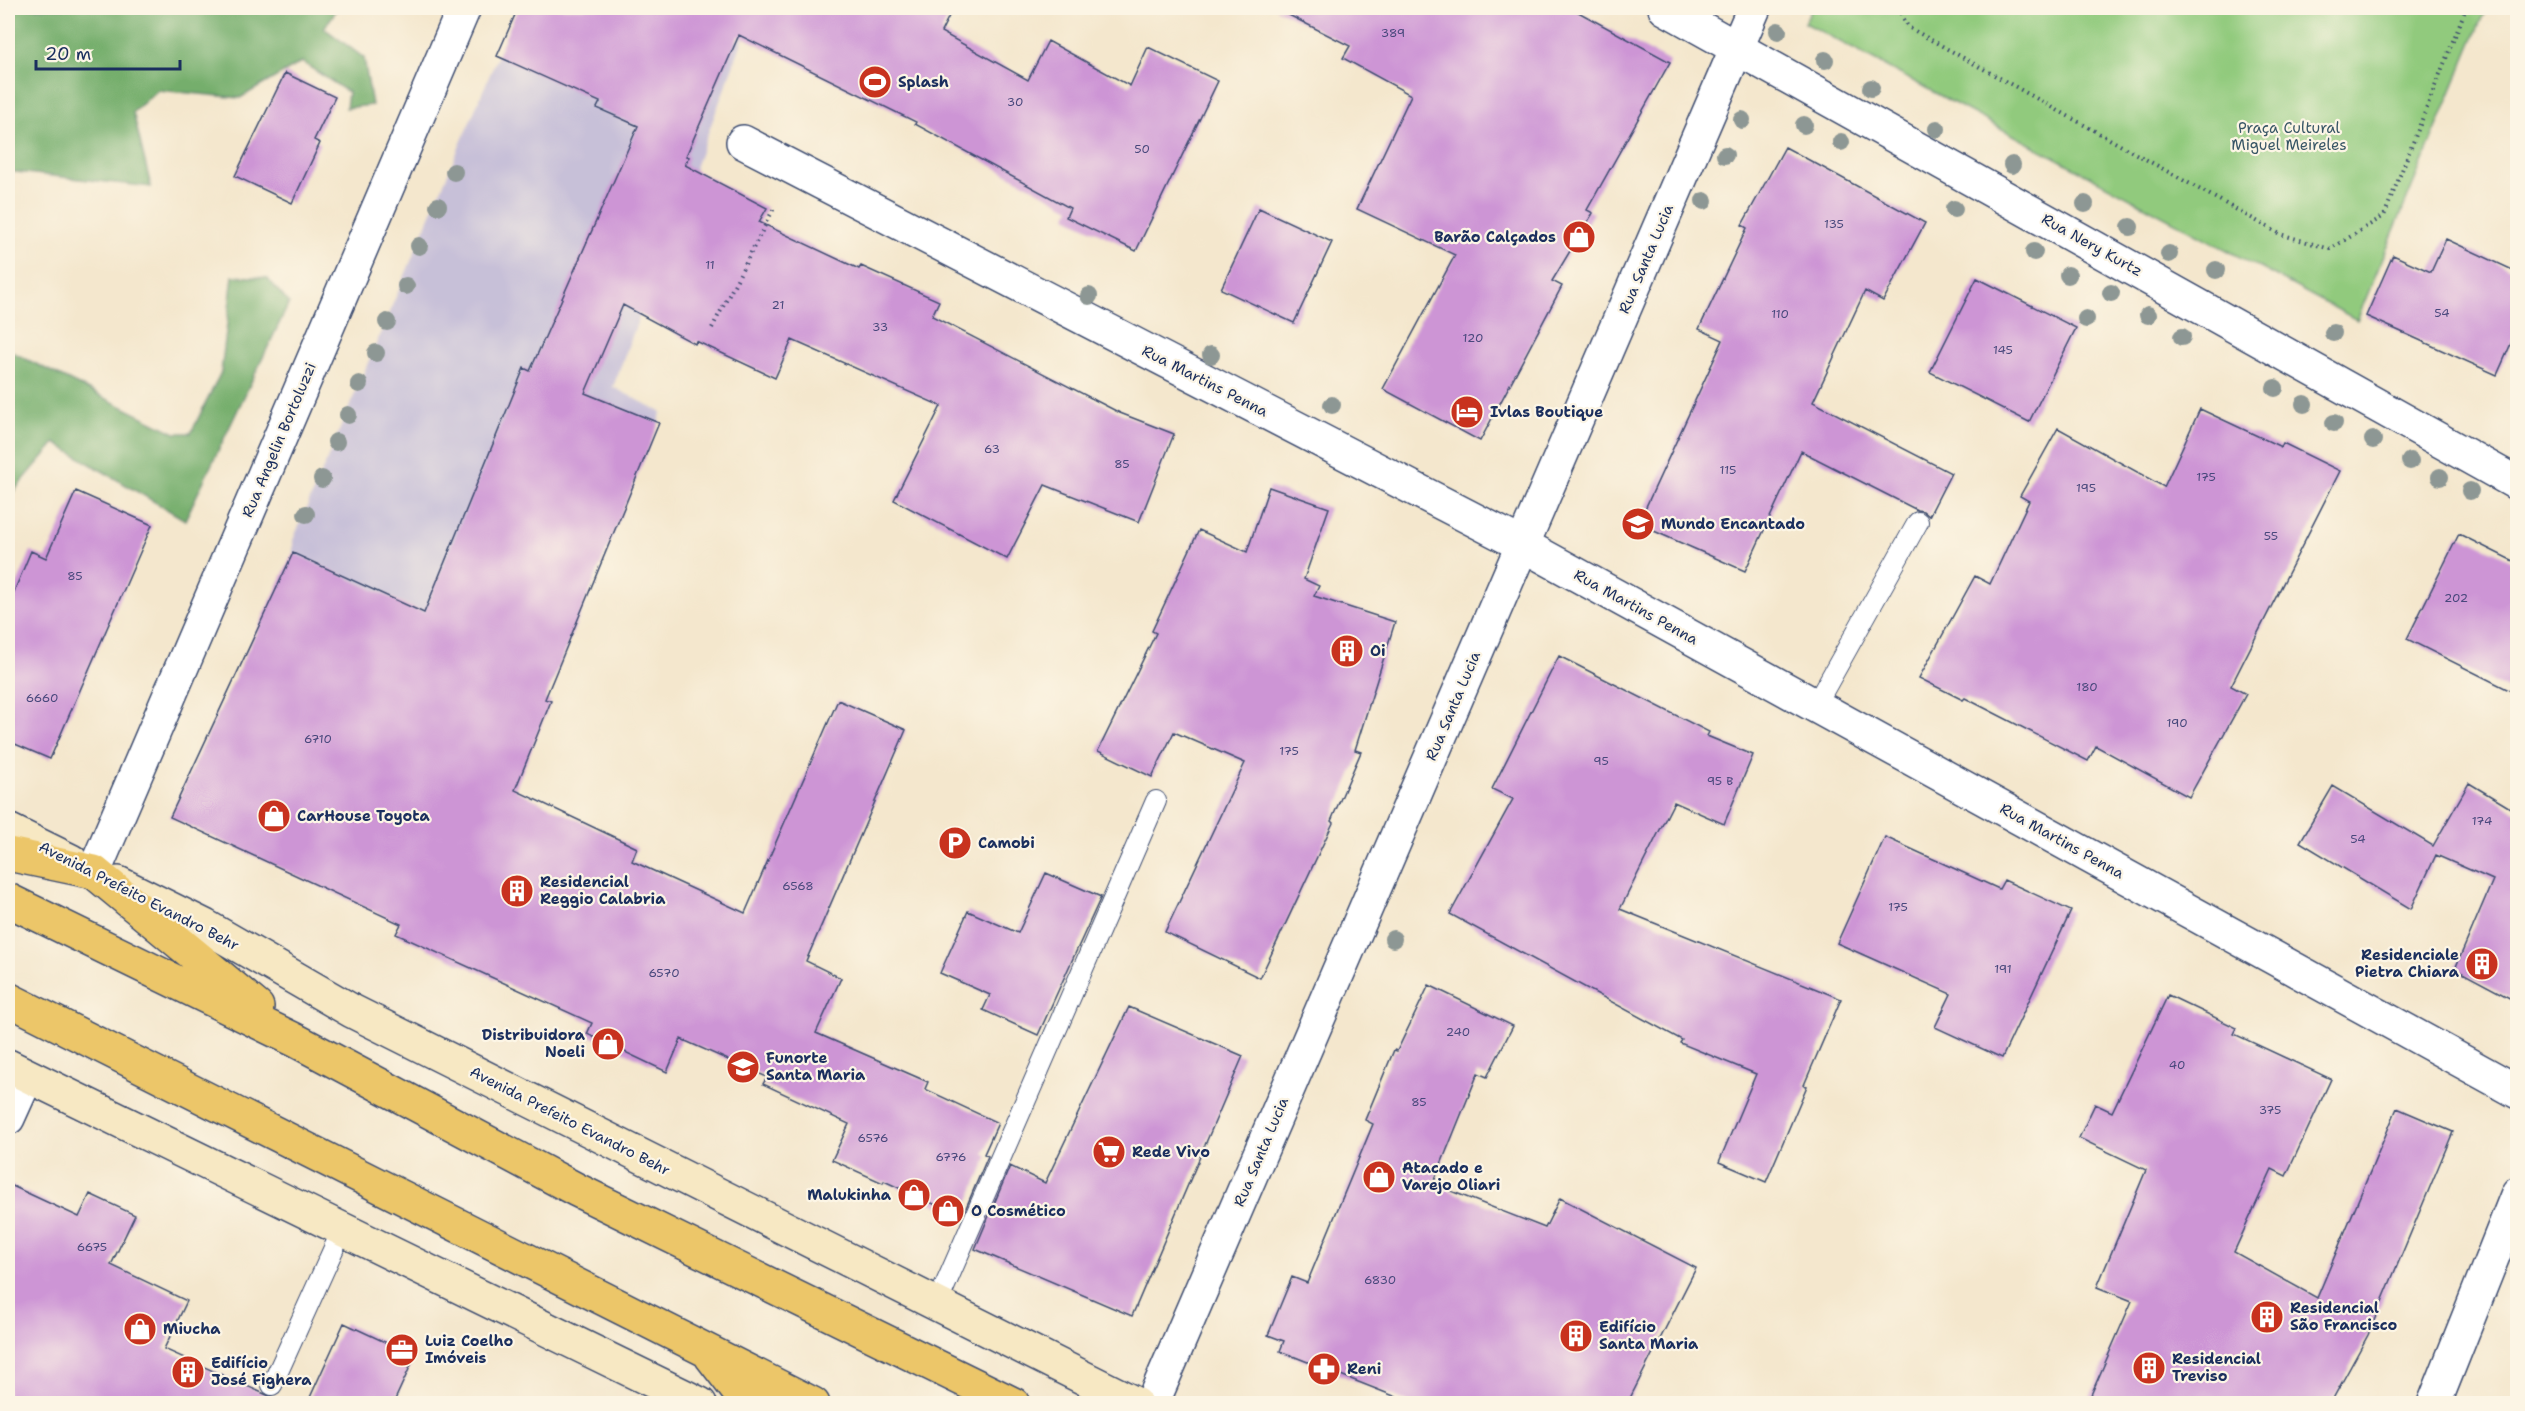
<svg xmlns="http://www.w3.org/2000/svg" width="2525" height="1411" font-family="'Shantell Sans',sans-serif">
  <style>
    .industrial { fill: #c7c0d8 }
    .green { fill: #91ca7d; stroke: #567c6e; stroke-width: 1.5 }
    .forest { fill: #74ae6c; stroke: #486e65; stroke-width: 1.5 }
    .building { fill: #cd95d5 }
    .lines { fill: none; stroke-linecap: round; stroke-linejoin: round }
    .service-casing { stroke: #3c4b6f; stroke-width: 22 }
    .minor-casing { stroke: #3c4b6f; stroke-width: 36 }
    .secondary-casing { stroke: #3c4b6f; stroke-width: 36 }
    .trunk-casing { stroke: #3c4b6f; stroke-width: 36 }
    .path { stroke: #3c4b6f; stroke-width: 4; stroke-dasharray: 1.5 4.5; stroke-linecap: butt }
    .service { stroke: #fff; stroke-width: 20 }
    .minor { stroke: #fff; stroke-width: 33 }
    .secondary { stroke: #f7e8c3; stroke-width: 33 }
    .trunk { stroke: #ecc669; stroke-width: 33 }
    .tree { fill: #8d9794 }
    .labels { text-anchor: middle; stroke-width: 4.5; stroke-linejoin: round; paint-order: stroke }
    .number-label { font-size: 12px; fill: #48487c }
    .poi-label { font-size: 15px; font-weight: bold; fill: #1b2f5e; stroke: #fcf5e5; text-anchor: start }
    .park-label { font-size: 15px; fill: #385666; stroke: #fcf5e5 }
    .street-label { font-size: 15px; fill: #1b2f5e; stroke: #fcf5e5 }
  </style>
  <rect width="100%" height="100%" fill="#fcf5e5"/>
  <filter id="ink" filterUnits="userSpaceOnUse"><feTurbulence type="fractalNoise" baseFrequency=".0167" numOctaves="2"/><feDisplacementMap in="SourceGraphic" scale="12" xChannelSelector="R" yChannelSelector="G"/><feConvolveMatrix kernelMatrix="1 2 1 2 8 2 1 2 1" color-interpolation-filters="sRGB"/></filter>
  <filter id="wash" filterUnits="userSpaceOnUse"><feTurbulence type="fractalNoise" baseFrequency=".008" numOctaves="4" result="noise"/><feDisplacementMap in="SourceGraphic" scale="24" xChannelSelector="R" yChannelSelector="G"/><feGaussianBlur stdDeviation="1.35" result="paint"/><feColorMatrix in="noise" values="0 0 0 0 0 0 0 0 0 0 0 0 0 0 0 0 0 1.4 0 .05"/><feComposite in="paint" operator="in"/></filter>
  <g filter="url(#wash)">
    <rect width="100%" height="100%" fill="#f4e7cd"/>
    <path class="industrial" d="M 518,8 L 656,8 L 735,43 L 745,34 L 613,387 L 661,412 L 659,423 L 551,686 L 466,661 L 417,609 L 293,553 L 293,540 Z"/>
    <path class="green" d="M 1812,8 L 2486,8 L 2357,320 L 1805,23 Z"/>
    <path class="forest" d="M 8,8 L 338,8 L 324,28 L 364,58 L 372,105 L 346,108 L 348,92 L 302,62 L 240,98 L 158,90 L 133,112 L 151,187 L 8,171 Z
      M 233,276 L 267,278 L 289,303 L 185,520 L 55,443 L 8,498 L 8,350 L 175,433 L 191,433 L 221,372 Z"/>
    <g id="blocks">
      <path class="building" d="M 518,8 L 953,8 L 941,32 L 1028,80 L 1048,41 L 1130,86 L 1148,47 L 1218,81 L 1136,251 L 1066,217 L 1070,208 L 915,124 L 916,122 L 739,35 L 686,156 L 689,157 L 685,165 L 767,208 L 759,222 L 859,269 L 861,266 L 939,301 L 932,316 L 1120,413 L 1174,434 L 1139,522 L 1045,485 L 1007,559 L 894,500 L 941,406 L 792,340 L 775,378 L 696,341 L 695,344 L 623,305 L 585,393 L 659,423 L 545,699 L 551,701 L 515,790 L 637,848 L 632,861 L 745,913 L 838,700 L 906,730 L 806,961 L 841,978 L 816,1033 L 928,1082 L 925,1089 L 998,1123 L 984,1154 L 988,1156 L 962,1217 L 884,1181 L 883,1183 L 832,1160 L 849,1124 L 763,1084 L 767,1077 L 681,1039 L 667,1072 L 587,1034 L 592,1023 L 396,934 L 401,924 L 170,817 L 293,553 L 424,613 L 524,368 L 530,371 L 638,126 L 597,108 L 600,102 L 497,56 Z
        M 1275,8 L 1571,8 L 1670,62 L 1587,210 L 1593,213 L 1552,281 L 1562,286 L 1480,441 L 1383,389 L 1455,255 L 1357,209 L 1411,95 L 1343,58 L 1350,46 Z
        M 285,73 L 335,97 L 314,140 L 320,143 L 292,203 L 235,176 Z
        M 1785,147 L 1925,223 L 1883,301 L 1865,291 L 1813,402 L 1951,473 L 1929,516 L 1923,511 L 1917,510 L 1801,451 L 1745,571 L 1638,524 L 1723,340 L 1699,329 L 1747,228 L 1742,225 Z
        M 1259,208 L 1332,242 L 1294,323 L 1221,289 Z
        M 2446,239 L 2517,272 L 2517,330 L 2497,375 L 2366,316 L 2393,255 L 2431,272 Z
        M 1977,278 L 2076,328 L 2029,422 L 1930,372 Z
        M 2200,409 L 2281,447 L 2283,443 L 2340,471 L 2231,686 L 2246,694 L 2189,797 L 2096,746 L 2088,761 L 1965,698 L 1963,700 L 1919,678 L 1975,576 L 1990,584 L 2029,501 L 2020,496 L 2058,428 L 2164,487 Z
        M 1269,487 L 1329,508 L 1304,579 L 1319,586 L 1314,596 L 1395,622 L 1355,750 L 1361,752 L 1331,821 L 1333,823 L 1260,978 L 1165,932 L 1245,763 L 1174,732 L 1152,777 L 1098,751 L 1156,633 L 1152,631 L 1199,530 L 1247,552 Z
        M 76,491 L 152,525 L 50,759 L 8,741 L 8,606 L 31,551 L 46,558 Z
        M 2459,534 L 2517,563 L 2517,694 L 2407,639 Z
        M 1559,656 L 1709,732 L 1707,736 L 1753,755 L 1724,824 L 1674,802 L 1620,909 L 1841,999 L 1804,1085 L 1807,1086 L 1766,1182 L 1719,1162 L 1756,1074 L 1680,1043 L 1682,1040 L 1450,914 L 1513,799 L 1492,789 Z
        M 2469,783 L 2517,812 L 2517,1002 L 2455,969 L 2493,880 L 2436,855 L 2411,909 L 2300,842 L 2333,786 L 2433,846 Z
        M 1885,837 L 1999,889 L 2004,880 L 2071,911 L 2002,1058 L 1935,1027 L 1951,994 L 1837,943 Z
        M 1046,873 L 1101,897 L 1038,1035 L 983,1010 L 990,995 L 940,973 L 968,911 L 1018,933 Z
        M 1429,985 L 1513,1026 L 1487,1077 L 1478,1073 L 1433,1184 L 1545,1228 L 1560,1198 L 1696,1268 L 1627,1404 L 1414,1404 L 1280,1351 L 1284,1341 L 1268,1335 L 1292,1277 L 1307,1283 L 1373,1124 L 1365,1120 L 1394,1050 L 1397,1051 Z
        M 2168,995 L 2237,1028 L 2234,1034 L 2331,1079 L 2286,1176 L 2272,1169 L 2234,1252 L 2317,1298 L 2397,1108 L 2453,1132 L 2368,1335 L 2330,1404 L 2087,1404 L 2132,1301 L 2097,1287 L 2146,1170 L 2079,1138 L 2095,1104 L 2112,1112 Z
        M 1129,1007 L 1243,1056 L 1132,1316 L 975,1249 L 1010,1166 L 1045,1183 Z
        M 8,1184 L 79,1217 L 90,1194 L 135,1215 L 111,1265 L 187,1301 L 164,1349 L 287,1404 L 8,1404 Z
        M 344,1323 L 415,1356 L 393,1404 L 307,1404 Z"/>
    </g>
  </g>
  <g filter="url(#ink)">
    <use href="#blocks" fill-opacity="0" stroke="#3c4b6f" stroke-width="1.5"/>
    <g class="lines">
      <g class="service-casing">
        <path id="service" d="M 1815,706 L 1918,522
          M 937,1304 L 1156,801
          M 272,1385 L 343,1228"/>
      </g>
      <g class="minor-casing">
        <path id="minor" d="M 1665,8 L 2518,484
          M 743,142 L 1523,545 L 2518,1092
          M 94,872 L 464,8
          M 8,1118 L 27,1076
          M 1152,1404 L 1754,8
          M 2434,1404 L 2518,1193"/>
      </g>
      <g class="secondary-casing">
        <path id="secondary" d="M 8,830 L 71,861
          M 118,883 L 205,926 L 352,1011 L 1136,1404
          M 8,1066 L 700,1404"/>
      </g>
      <g class="trunk-casing">
        <path id="trunk" d="M 8,854 L 94,872 L 257,1007
          M 8,900 L 297,1041 L 577,1190 L 1013,1404
          M 8,999 L 813,1404
          M 711,1356 L 748,1404"/>
      </g>
      <path class="path" d="M 1898,8 L 1908,27 L 2280,234 L 2330,249 L 2384,216 L 2466,8
        M 712,328 L 775,206"/>
      <use href="#service" class="service"/>
      <use href="#minor" class="minor"/>
      <use href="#secondary" class="secondary"/>
      <use href="#trunk" class="trunk"/>
    </g>
    <g class="tree">
      <circle cx="1778" cy="31" r="9"/>
      <circle cx="1825" cy="60" r="9"/>
      <circle cx="1871" cy="88" r="9"/>
      <circle cx="1742" cy="120" r="9"/>
      <circle cx="1804" cy="125" r="9"/>
      <circle cx="1937" cy="129" r="9"/>
      <circle cx="1841" cy="142" r="9"/>
      <circle cx="1725" cy="155" r="9"/>
      <circle cx="2012" cy="165" r="9"/>
      <circle cx="454" cy="172" r="9"/>
      <circle cx="1704" cy="201" r="9"/>
      <circle cx="2085" cy="204" r="9"/>
      <circle cx="438" cy="206" r="9"/>
      <circle cx="1954" cy="209" r="9"/>
      <circle cx="2130" cy="227" r="9"/>
      <circle cx="419" cy="246" r="9"/>
      <circle cx="2034" cy="252" r="9"/>
      <circle cx="2169" cy="254" r="9"/>
      <circle cx="2216" cy="270" r="9"/>
      <circle cx="2068" cy="275" r="9"/>
      <circle cx="406" cy="286" r="9"/>
      <circle cx="2111" cy="293" r="9"/>
      <circle cx="1089" cy="296" r="9"/>
      <circle cx="2148" cy="315" r="9"/>
      <circle cx="2086" cy="319" r="9"/>
      <circle cx="387" cy="322" r="9"/>
      <circle cx="2333" cy="333" r="9"/>
      <circle cx="2182" cy="337" r="9"/>
      <circle cx="376" cy="353" r="9"/>
      <circle cx="1211" cy="355" r="9"/>
      <circle cx="359" cy="384" r="9"/>
      <circle cx="2275" cy="388" r="9"/>
      <circle cx="2304" cy="404" r="9"/>
      <circle cx="1332" cy="405" r="9"/>
      <circle cx="348" cy="415" r="9"/>
      <circle cx="2334" cy="423" r="9"/>
      <circle cx="2373" cy="440" r="9"/>
      <circle cx="336" cy="442" r="9"/>
      <circle cx="2410" cy="461" r="9"/>
      <circle cx="2440" cy="477" r="9"/>
      <circle cx="322" cy="479" r="9"/>
      <circle cx="2470" cy="491" r="9"/>
      <circle cx="306" cy="514" r="9"/>
      <circle cx="1393" cy="939" r="9"/>
    </g>
  </g>
  <defs>
    <g id="stadium-disc" transform="scale(1.725)"><circle r="9.5" fill="#c8321e" stroke="#fcf5e5"/><path d="M0-5a6.5 5 0 1 0 0 10a6.5 5 0 1 0 0-10ZM-3.5-1.8h7v3.6h-7Z" fill="#fff"/></g>
    <g id="shop-disc" transform="scale(1.725)"><circle r="9.5" fill="#c8321e" stroke="#fcf5e5"/><path d="M-5-2.5h2.3a2.7 3.5 0 0 1 5.4 0H5L5.5 6h-11ZM-1.5-2.5h3a1.5 2.3 0 0 0-3 0Z" fill="#fff"/></g>
    <g id="hotel-disc" transform="scale(1.725)"><circle r="9.5" fill="#c8321e" stroke="#fcf5e5"/><path d="M-6-4.5h1.5V1H6V5H4.5V3h-9V5H-6ZM-4 0a1.8 1.8 0 1 1 3.6 0ZM.5 0V-2.5h3Q6-2.5 6 0Z" fill="#fff"/></g>
    <g id="school-disc" transform="scale(1.725)"><circle r="9.5" fill="#c8321e" stroke="#fcf5e5"/><path d="M0-5L7-2L0 1L-7-2ZM-4 1L0 2.5L4 1V4Q0 6-4 4Z" fill="#fff"/></g>
    <g id="building-disc" transform="scale(1.725)"><circle r="9.5" fill="#c8321e" stroke="#fcf5e5"/><path d="M-4-6H4V6H1V3H-1V6H-4ZM-2.5-4.3h1.7v1.8h-1.7ZM.8-4.3h1.7v1.8H.8ZM-2.5-1h1.7V.8h-1.7ZM.8-1h1.7V.8H.8Z" fill="#fff"/></g>
    <g id="parking-disc" transform="scale(1.725)"><circle r="9.5" fill="#c8321e" stroke="#fcf5e5"/><path d="M-3.5-5.5H1a3.5 3.5 0 0 1 0 7H-1V5.5H-3.5ZM-1-3.4V-.6H.8a1.4 1.4 0 0 0 0-2.8Z" fill="#fff"/></g>
    <g id="university-disc" transform="scale(1.725)"><circle r="9.5" fill="#c8321e" stroke="#fcf5e5"/><path d="M0-5L7-2L0 1L-7-2ZM-4 1L0 2.5L4 1V4Q0 6-4 4Z" fill="#fff"/></g>
    <g id="supermarket-disc" transform="scale(1.725)"><circle r="9.5" fill="#c8321e" stroke="#fcf5e5"/><path d="M-6-5.5h2.5l.6 2H6L4.5 2H-2.5L-4.4-4H-6ZM-1.5 3.2a1.3 1.3 0 1 0 .1 0ZM3 3.2a1.3 1.3 0 1 0 .1 0Z" fill="#fff"/></g>
    <g id="office-disc" transform="scale(1.725)"><circle r="9.5" fill="#c8321e" stroke="#fcf5e5"/><path d="M-6-3h4V-5.5h4V-3h4V5H-6ZM-1-4.5V-3h2v-1.5ZM-6 0V1H6V0Z" fill="#fff"/></g>
    <g id="pharmacy-disc" transform="scale(1.725)"><circle r="9.5" fill="#c8321e" stroke="#fcf5e5"/><path d="M-2-6h4v4h4v4h-4v4h-4v-4h-4v-4h4Z" fill="#fff"/></g>
  </defs>
  <g fill-rule="evenodd">
    <use href="#stadium-disc" x="875" y="82"/>
    <use href="#shop-disc" x="1579" y="237"/>
    <use href="#hotel-disc" x="1467" y="412"/>
    <use href="#school-disc" x="1638" y="524"/>
    <use href="#building-disc" x="1347" y="651"/>
    <use href="#shop-disc" x="274" y="816"/>
    <use href="#parking-disc" x="955" y="843"/>
    <use href="#building-disc" x="517" y="891"/>
    <use href="#building-disc" x="2482" y="964"/>
    <use href="#shop-disc" x="608" y="1044"/>
    <use href="#university-disc" x="743" y="1067"/>
    <use href="#supermarket-disc" x="1109" y="1152"/>
    <use href="#shop-disc" x="1379" y="1177"/>
    <use href="#shop-disc" x="914" y="1195"/>
    <use href="#shop-disc" x="948" y="1211"/>
    <use href="#building-disc" x="2267" y="1317"/>
    <use href="#shop-disc" x="140" y="1329"/>
    <use href="#building-disc" x="1576" y="1336"/>
    <use href="#office-disc" x="402" y="1350"/>
    <use href="#building-disc" x="2149" y="1368"/>
    <use href="#pharmacy-disc" x="1324" y="1369"/>
    <use href="#building-disc" x="188" y="1372"/>
  </g>
  <g class="labels">
    <g class="number-label">
      <text x="1393" y="37">389</text>
      <text x="1015" y="106">30</text>
      <text x="1142" y="153">50</text>
      <text x="1834" y="228">135</text>
      <text x="710" y="269">11</text>
      <text x="778" y="309">21</text>
      <text x="2442" y="317">54</text>
      <text x="1780" y="318">110</text>
      <text x="880" y="331">33</text>
      <text x="1473" y="342">120</text>
      <text x="2003" y="354">145</text>
      <text x="992" y="453">63</text>
      <text x="1122" y="468">85</text>
      <text x="1728" y="474">115</text>
      <text x="2206" y="481">175</text>
      <text x="2086" y="492">195</text>
      <text x="2271" y="540">55</text>
      <text x="75" y="580">85</text>
      <text x="2456" y="602">202</text>
      <text x="2087" y="691">180</text>
      <text x="42" y="702">6660</text>
      <text x="2177" y="727">190</text>
      <text x="318" y="743">6710</text>
      <text x="1289" y="755">175</text>
      <text x="1601" y="765">95</text>
      <text x="1720" y="785">95 B</text>
      <text x="2482" y="825">174</text>
      <text x="2358" y="843">54</text>
      <text x="798" y="890">6568</text>
      <text x="1898" y="911">175</text>
      <text x="2003" y="973">191</text>
      <text x="664" y="977">6570</text>
      <text x="1458" y="1036">240</text>
      <text x="2177" y="1069">40</text>
      <text x="1419" y="1106">85</text>
      <text x="2270" y="1114">375</text>
      <text x="873" y="1142">6576</text>
      <text x="951" y="1161">6776</text>
      <text x="92" y="1251">6675</text>
      <text x="1380" y="1284">6830</text>
    </g>
    <g class="poi-label">
      <text x="898" y="87">Splash</text>
      <text x="1556" y="242" text-anchor="end">Barão Calçados</text>
      <text x="1490" y="417">Ivlas Boutique</text>
      <text x="1661" y="529">Mundo Encantado</text>
      <text x="1370" y="656">Oi</text>
      <text x="297" y="821">CarHouse Toyota</text>
      <text x="978" y="848">Camobi</text>
      <text x="540" y="887">Residencial<tspan x="540" dy="17">Reggio Calabria</tspan></text>
      <text x="2459" y="960" text-anchor="end">Residenciale<tspan x="2459" dy="17">Pietra Chiara</tspan></text>
      <text x="585" y="1040" text-anchor="end">Distribuidora<tspan x="585" dy="17">Noeli</tspan></text>
      <text x="766" y="1063">Funorte<tspan x="766" dy="17">Santa Maria</tspan></text>
      <text x="1132" y="1157">Rede Vivo</text>
      <text x="1402" y="1173">Atacado e<tspan x="1402" dy="17">Varejo Oliari</tspan></text>
      <text x="891" y="1200" text-anchor="end">Malukinha</text>
      <text x="971" y="1216">O Cosmético</text>
      <text x="2290" y="1313">Residencial<tspan x="2290" dy="17">São Francisco</tspan></text>
      <text x="1599" y="1332">Edifício<tspan x="1599" dy="17">Santa Maria</tspan></text>
      <text x="163" y="1334">Miucha</text>
      <text x="425" y="1346">Luiz Coelho<tspan x="425" dy="17">Imóveis</tspan></text>
      <text x="2172" y="1364">Residencial<tspan x="2172" dy="17">Treviso</tspan></text>
      <text x="211" y="1368">Edifício<tspan x="211" dy="17">José Fighera</tspan></text>
      <text x="1347" y="1374">Reni</text>
    </g>
    <g class="park-label">
      <text x="2289" y="133">Praça Cultural<tspan x="2289" dy="17">Miguel Meireles</tspan></text>
    </g>
    <g class="street-label">
      <text transform="translate(2092 245) rotate(29)" y="5">Rua Nery Kurtz</text>
      <text transform="translate(1646 259) rotate(-67)" y="5">Rua Santa Lucia</text>
      <text transform="translate(1205 381) rotate(27)" y="5">Rua Martins Penna</text>
      <text transform="translate(279 440) rotate(-67)" y="5">Rua Angelin Bortoluzzi</text>
      <text transform="translate(1636 607) rotate(29)" y="5">Rua Martins Penna</text>
      <text transform="translate(1453 706) rotate(-67)" y="5">Rua Santa Lucia</text>
      <text transform="translate(2062 841) rotate(29)" y="5">Rua Martins Penna</text>
      <text transform="translate(139 896) rotate(27)" y="5">Avenida Prefeito Evandro Behr</text>
      <text transform="translate(570 1121) rotate(27)" y="5">Avenida Prefeito Evandro Behr</text>
      <text transform="translate(1261 1152) rotate(-67)" y="5">Rua Santa Lucia</text>
    </g>
  </g>
  <rect width="2525" height="1411" fill="none" stroke="#fcf5e5" stroke-width="30"/>
  <path d="M36 60v9h144v-9" fill="none" stroke="#1b2f5e" stroke-width="3"/>
  <text x="45" y="60" font-size="18" fill="#1b2f5e" stroke="#fcf5e5" stroke-width="4.5" paint-order="stroke">20 m</text>
</svg>
